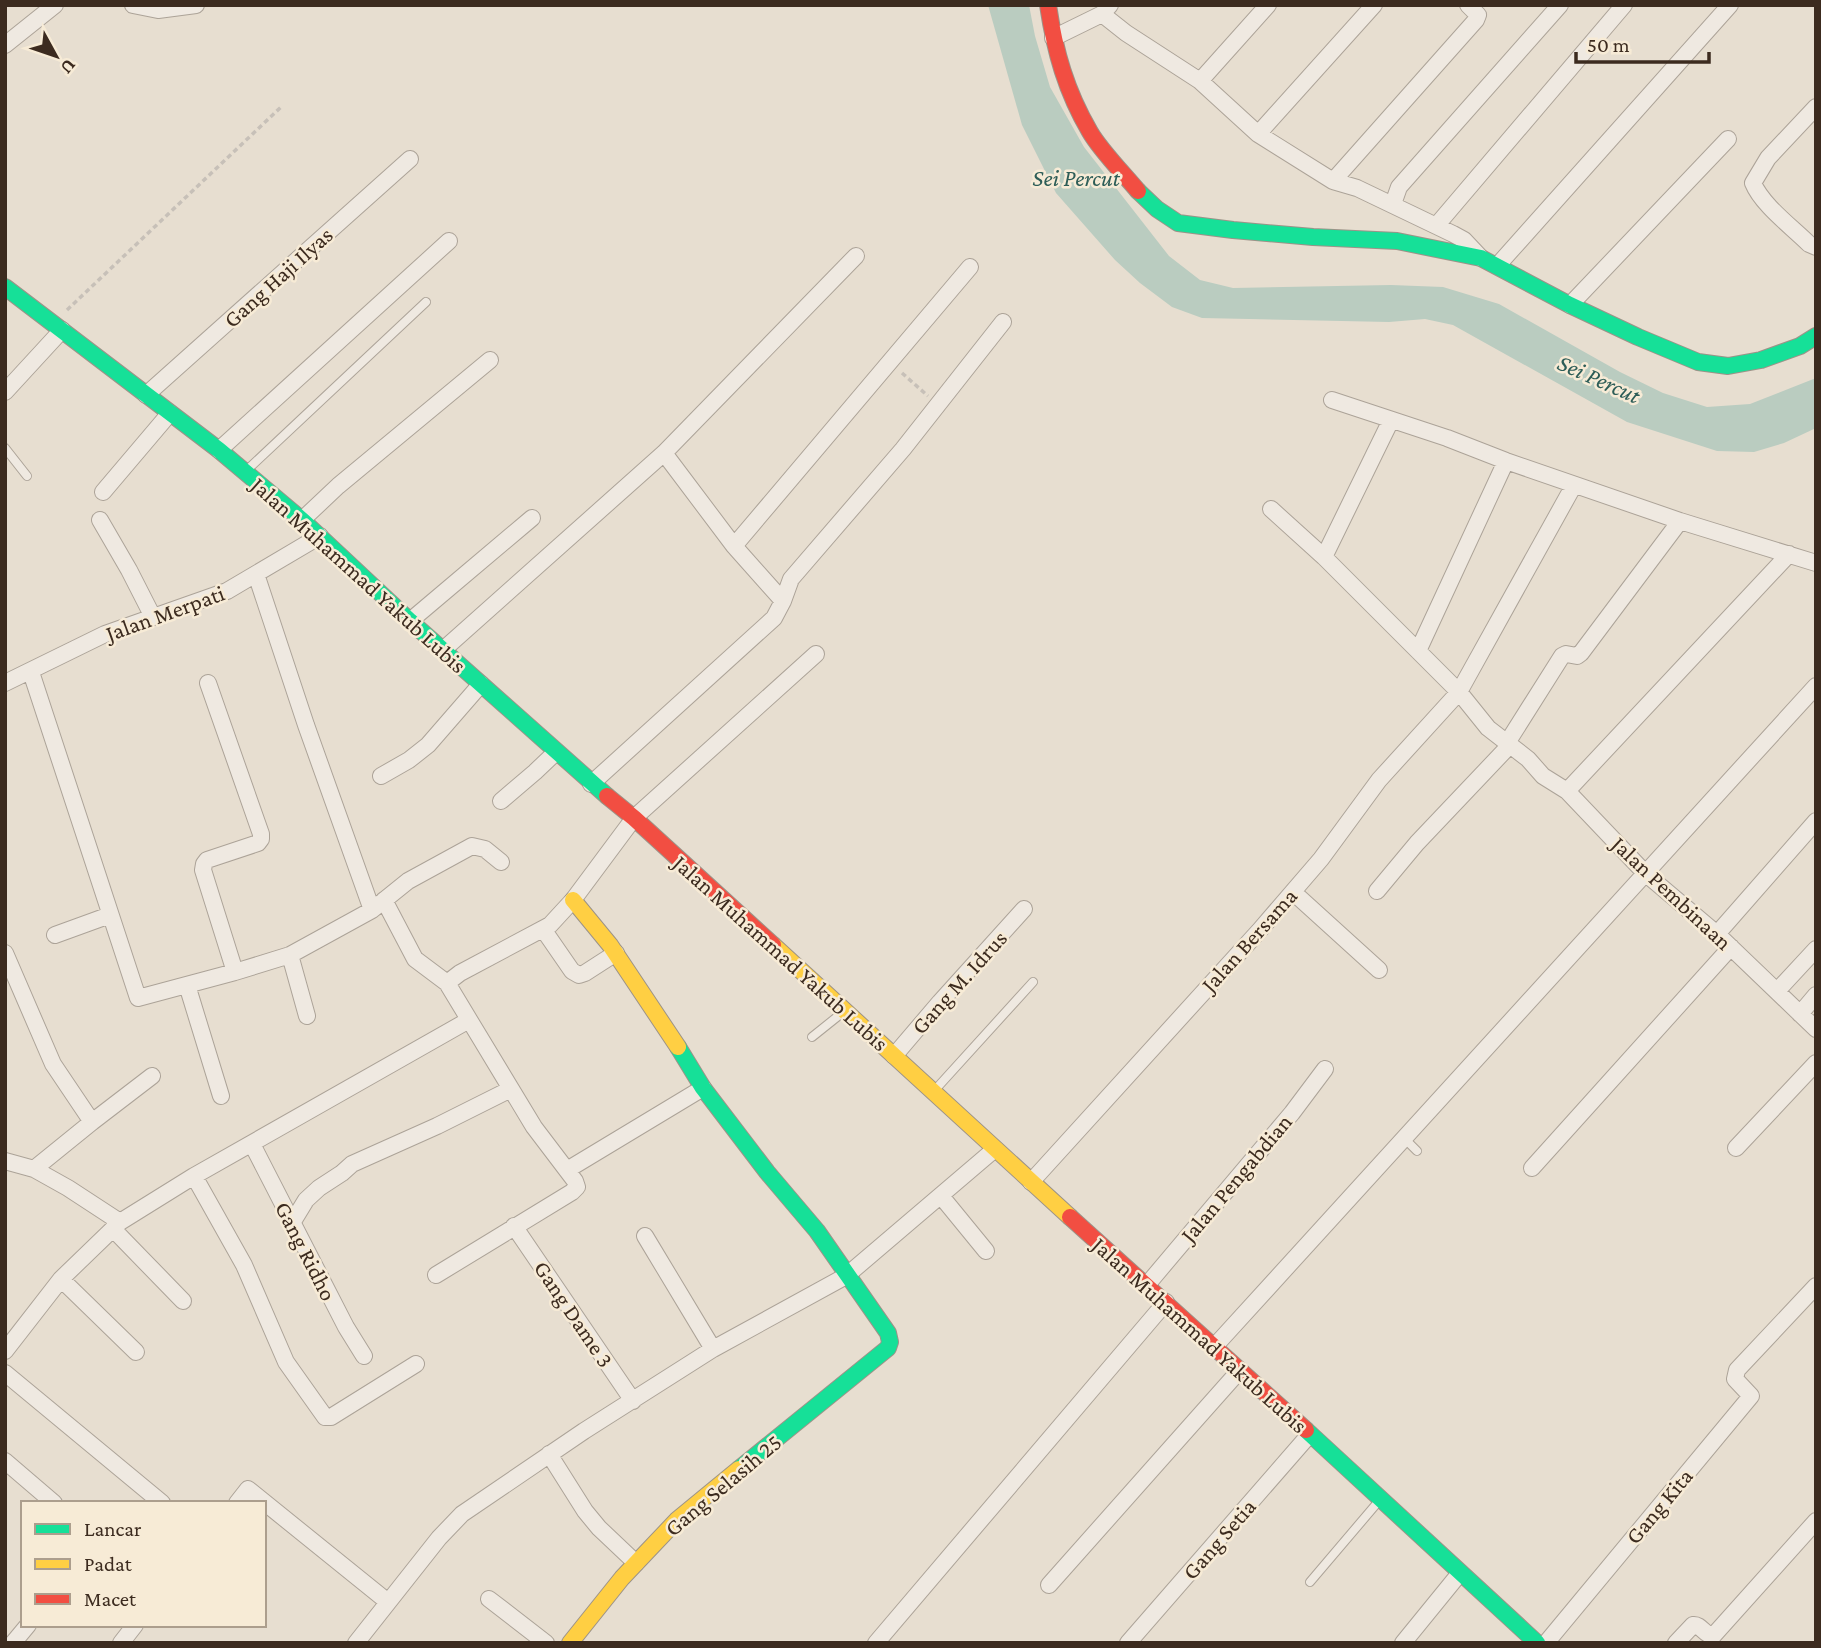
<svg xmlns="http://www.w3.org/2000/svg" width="1821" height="1648" font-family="'Crimson Pro',serif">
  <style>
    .water { fill: #baccc0 }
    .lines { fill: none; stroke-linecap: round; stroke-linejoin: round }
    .lane-casing { stroke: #aca398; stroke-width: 10 }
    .street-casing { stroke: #aca398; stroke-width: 18 }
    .fast-casing { stroke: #9c9388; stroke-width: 18 }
    .slow-casing { stroke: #9c9388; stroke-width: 18 }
    .jam-casing { stroke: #9c9388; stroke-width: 18 }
    .path { stroke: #c7c0b8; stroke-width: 3.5; stroke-dasharray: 5 3.5; stroke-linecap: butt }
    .lane { stroke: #efe9e1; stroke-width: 8 }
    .street { stroke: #efe9e1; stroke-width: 16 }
    .fast { stroke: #16e098; stroke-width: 16 }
    .slow { stroke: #ffcf43; stroke-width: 16 }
    .jam { stroke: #f24e42; stroke-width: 16 }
    .labels { text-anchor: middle; stroke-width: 5; stroke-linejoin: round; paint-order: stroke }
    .street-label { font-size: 23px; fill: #3c2b1f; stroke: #f7ebd6 }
    .water-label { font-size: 24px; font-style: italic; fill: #2d5d57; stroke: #f7ebd6 }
  </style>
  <rect width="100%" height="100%" fill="#e7ded0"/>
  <path class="water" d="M 988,5 L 1029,5 L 1035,36 L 1050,87 L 1084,147 L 1169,256 L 1200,280 L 1233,288 L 1391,285 L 1443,287 L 1499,304 L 1620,372 L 1663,393 L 1707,407 L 1750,404 L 1816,378 L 1816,428 L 1784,443 L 1754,452 L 1717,451 L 1627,422 L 1453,325 L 1425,319 L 1389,322 L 1202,318 L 1172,307 L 1140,283 L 1115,260 L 1056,193 L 1022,125 Z"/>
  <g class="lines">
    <g class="lane-casing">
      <path id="lane" d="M 5,448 L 27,476
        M 247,470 L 426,302
        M 812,1037 L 842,1013
        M 934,1091 L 1033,982
        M 1405,1139 L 1417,1151
        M 1310,1582 L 1378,1502"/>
    </g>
    <g class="street-casing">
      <path id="street" d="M 133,5 L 158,10 L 196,5
        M 1102,14 L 1126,33 L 1200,81 L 1258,134 L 1333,181 L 1357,188 L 1453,234 L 1464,240 L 1481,258
        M 1053,38 L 1102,14 L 1110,5
        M 5,45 L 55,5
        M 1200,81 L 1268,5
        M 1816,107 L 1768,158 L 1753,183 C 1762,205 1792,227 1809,244 L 1816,247
        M 1258,134 L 1374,5
        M 1333,181 L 1476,20 L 1478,15 L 1468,5
        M 1393,204 L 1399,187 L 1560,5
        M 1436,226 L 1624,5
        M 1498,265 L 1730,5
        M 1570,305 L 1728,139
        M 5,392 L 62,330
        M 146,395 L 410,159
        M 1332,400 L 1447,438 L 1506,461 L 1680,521 L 1816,563
        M 219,450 L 449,241
        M 664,453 L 734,546 L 783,601
        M 103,492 L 170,413
        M 1271,509 L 1324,557 L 1459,692 L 1488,728 L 1528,759 L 1543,776 L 1567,791 L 1646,874 L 1717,934 L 1816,1029
        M 100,520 L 129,570 L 153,617
        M 302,520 L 338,486 L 490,360
        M 734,546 L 970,267
        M 1324,557 L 1391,420
        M 256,574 L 306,725 L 372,910
        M 410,621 L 532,518
        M 443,650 L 664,453 L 856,256
        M 1418,651 L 1506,461
        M 31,672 L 138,998 L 235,972 L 290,955 L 372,910 L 408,881 L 472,846 L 485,849 L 501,862
        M 5,683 L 105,634 L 227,591 L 320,536
        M 208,683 L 261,834 L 261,839 L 258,843 L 207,860 L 204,864 L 203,870 L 235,972
        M 1507,743 L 1562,656 L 1566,654 L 1577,656 L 1581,653 L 1680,521
        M 381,776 L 409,760 L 428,745 L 481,684
        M 591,784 L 774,618 L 783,601 L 791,579 L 903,449 L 1003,322
        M 1567,791 L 1789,554
        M 501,801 L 535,772 L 556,752
        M 1377,891 L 1417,843 L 1510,745
        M 1293,892 L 1379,970
        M 384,900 L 415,959 L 447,983 L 534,1127 L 575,1181 L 577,1187 L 572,1192 L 436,1275
        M 543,929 L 572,971 L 579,975 L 585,973 L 616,953
        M 1717,934 L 1816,821
        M 55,935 L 110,915
        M 5,953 L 53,1064 L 92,1122 L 34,1169
        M 290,955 L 307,1016
        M 447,983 L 460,973 L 550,925 L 573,900 L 634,818 L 816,654
        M 187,985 L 221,1096
        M 1777,991 L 1816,949
        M 1800,1014 L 1816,995
        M 894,1056 L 940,1002 L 1024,909
        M 92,1122 L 152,1076
        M 252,1144 L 346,1327 L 364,1356
        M 1736,1148 L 1816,1063
        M 5,1161 L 34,1169 L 68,1188 L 120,1222 L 61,1279 L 5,1351
        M 1532,1168 L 1731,947
        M 567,1170 L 703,1088
        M 194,1176 L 244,1265 L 286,1362 L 325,1417 L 331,1417 L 416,1364
        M 1031,1182 L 1259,931 L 1321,859 L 1379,780 L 1459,692 L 1574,485
        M 941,1196 L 986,1251
        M 120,1222 L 194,1176 L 469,1020
        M 292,1223 L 306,1200 L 319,1188 L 342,1173 L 352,1164 L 437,1126 L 511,1089
        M 514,1226 L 633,1401
        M 113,1229 L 183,1301
        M 645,1236 L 713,1349
        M 61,1279 L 136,1352
        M 1146,1286 L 1292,1113 L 1325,1069
        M 1214,1347 L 1816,686
        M 5,1373 L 162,1503
        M 549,1454 L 585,1511 L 599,1528 L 636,1563
        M 5,1461 L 54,1503
        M 237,1503 L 248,1489 L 388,1602
        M 1049,1585 L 1240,1370
        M 489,1599 L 546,1643
        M 13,1643 L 28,1625
        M 121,1643 L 135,1625
        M 356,1643 L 439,1538 L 462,1514 L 584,1431 L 713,1349 L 846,1276 L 995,1149
        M 876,1643 L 1166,1302
        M 1128,1643 L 1310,1434
        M 1403,1643 L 1460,1573
        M 1546,1643 L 1751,1396 L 1735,1379 L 1737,1370 L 1816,1286
        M 1676,1643 L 1693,1625 C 1701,1624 1704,1635 1713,1636 L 1816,1521"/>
    </g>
    <g class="fast-casing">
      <path id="fast" d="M 1138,191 L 1157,209 L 1178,223 L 1233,230 L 1313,237 L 1397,241 L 1481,258 L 1570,305 L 1638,337 L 1698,362 L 1728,366 L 1761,360 L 1800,346 L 1816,336
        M 5,287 L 219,450 L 302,520 L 410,621 L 607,796
        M 678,1047 L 703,1088 L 767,1172 L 817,1231 L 888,1333 L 890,1342 L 888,1348 L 739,1469
        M 1306,1430 L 1537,1643"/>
    </g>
    <g class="slow-casing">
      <path id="slow" d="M 573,900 L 610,945 L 678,1047
        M 773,945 L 1070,1217
        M 570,1643 L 622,1578 L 677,1520 L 739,1469"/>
    </g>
    <g class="jam-casing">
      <path id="jam" d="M 1048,5 C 1055,52 1066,91 1090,132 C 1101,151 1124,174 1138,191
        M 607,796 L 634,818 L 773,945
        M 1070,1217 L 1306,1430"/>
    </g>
    <path class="path" d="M 67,310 L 281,107
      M 902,373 L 928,396"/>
    <use href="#lane" class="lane"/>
    <use href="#street" class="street"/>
    <use href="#fast" class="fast"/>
    <use href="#slow" class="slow"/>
    <use href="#jam" class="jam"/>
  </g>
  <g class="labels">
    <g class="street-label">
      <text transform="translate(278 277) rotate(-42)" y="8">Gang Haji Ilyas</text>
      <text transform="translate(359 575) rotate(42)" y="8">Jalan Muhammad Yakub Lubis</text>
      <text transform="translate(165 613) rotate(-20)" y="8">Jalan Merpati</text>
      <text transform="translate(1672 893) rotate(43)" y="8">Jalan Pembinaan</text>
      <text transform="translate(1249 940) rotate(-48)" y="8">Jalan Bersama</text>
      <text transform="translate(781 953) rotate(42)" y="8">Jalan Muhammad Yakub Lubis</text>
      <text transform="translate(959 982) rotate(-48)" y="8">Gang M. Idrus</text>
      <text transform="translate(1236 1178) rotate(-50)" y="8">Jalan Pengabdian</text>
      <text transform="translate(306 1251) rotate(63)" y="8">Gang Ridho</text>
      <text transform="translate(574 1314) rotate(56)" y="8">Gang Dame 3</text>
      <text transform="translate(1200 1335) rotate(42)" y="8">Jalan Muhammad Yakub Lubis</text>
      <text transform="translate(723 1485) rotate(-40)" y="8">Gang Selasih 25</text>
      <text transform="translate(1659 1506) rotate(-50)" y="8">Gang Kita</text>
      <text transform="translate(1219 1539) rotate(-49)" y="8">Gang Setia</text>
    </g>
    <g class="water-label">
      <text x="1076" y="186">Sei Percut</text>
      <text transform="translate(1599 379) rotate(24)" y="8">Sei Percut</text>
    </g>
  </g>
  <rect width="1821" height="1648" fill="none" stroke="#3c2b1f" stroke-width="14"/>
  <rect x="21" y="1501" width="245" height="126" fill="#f7ebd6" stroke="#ac9e8d" stroke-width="2"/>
  <rect x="35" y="1524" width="35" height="10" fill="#16e098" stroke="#ac9e8d" stroke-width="2"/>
  <text x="84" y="1536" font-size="21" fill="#3c2b1f">Lancar</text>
  <rect x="35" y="1559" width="35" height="10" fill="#ffcf43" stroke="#ac9e8d" stroke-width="2"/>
  <text x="84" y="1571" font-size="21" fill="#3c2b1f">Padat</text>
  <rect x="35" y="1594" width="35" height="10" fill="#f24e42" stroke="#ac9e8d" stroke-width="2"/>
  <text x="84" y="1606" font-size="21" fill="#3c2b1f">Macet</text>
  <g transform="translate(56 56) rotate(130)" stroke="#f7ebd6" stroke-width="5" paint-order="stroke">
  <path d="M0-5L12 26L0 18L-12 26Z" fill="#3c2b1f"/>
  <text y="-10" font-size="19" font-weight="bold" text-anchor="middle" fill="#3c2b1f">U</text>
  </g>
  <path d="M1576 52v10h133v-10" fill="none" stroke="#3c2b1f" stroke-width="3.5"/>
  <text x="1587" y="52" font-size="21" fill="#3c2b1f" stroke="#f7ebd6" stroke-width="5" paint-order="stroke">50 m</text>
</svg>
